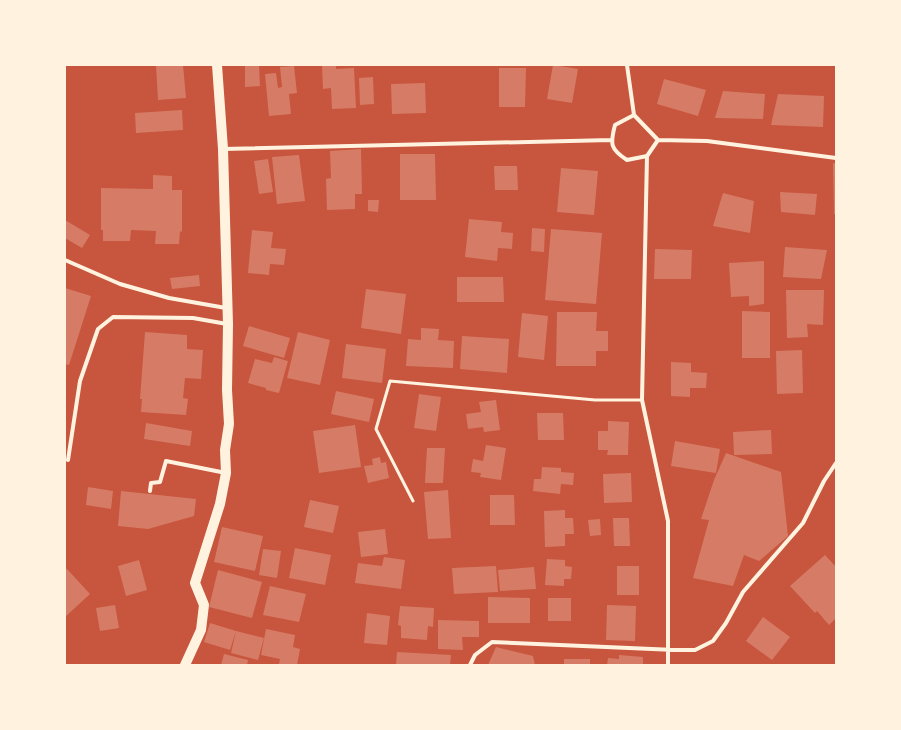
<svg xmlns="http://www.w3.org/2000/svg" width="901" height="730" font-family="'Varela Round',sans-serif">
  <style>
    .building { fill: #d67c66 }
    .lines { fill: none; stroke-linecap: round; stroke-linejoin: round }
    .service { stroke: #fff3e0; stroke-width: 3 }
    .minor { stroke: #fff3e0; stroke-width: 4 }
    .primary { stroke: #fff3e0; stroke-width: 10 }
  </style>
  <rect width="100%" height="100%" fill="#c8553d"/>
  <path class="building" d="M 156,65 L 183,65 L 186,98 L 158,100 Z
    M 259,65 L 260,86 L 245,87 L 245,66 Z
    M 322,65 L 336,65 L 336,69 L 354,68 L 356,108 L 332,109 L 331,88 L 323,89 Z
    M 553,65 L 578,69 L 572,103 L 547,99 Z
    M 294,66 L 297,93 L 289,94 L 291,114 L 269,116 L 265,74 L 276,73 L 278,88 L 282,87 L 280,67 Z
    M 499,68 L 526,68 L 525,107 L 499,107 Z
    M 373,77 L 374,104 L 360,105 L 359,78 Z
    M 664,79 L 706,90 L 698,116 L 657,104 Z
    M 425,83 L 426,113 L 392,114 L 391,84 Z
    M 723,91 L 765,94 L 763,119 L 715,118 Z
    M 778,94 L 824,96 L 823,127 L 771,125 Z
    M 182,110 L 183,130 L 136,133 L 135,113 Z
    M 361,149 L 362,194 L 355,194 L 355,209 L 327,210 L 326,179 L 331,178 L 330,151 Z
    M 400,154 L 435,154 L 436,200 L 400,200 Z
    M 299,155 L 305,201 L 277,204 L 272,157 Z
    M 268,159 L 273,192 L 259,194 L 254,161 Z
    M 833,163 L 836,164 L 836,214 L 834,214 Z
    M 494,166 L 517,166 L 518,190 L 495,190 Z
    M 561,168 L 598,171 L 594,215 L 557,212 Z
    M 153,175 L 172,176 L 172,190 L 182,190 L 182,232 L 180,231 L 179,244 L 155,244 L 156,231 L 131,230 L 130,241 L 103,241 L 103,230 L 101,230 L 101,188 L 153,189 Z
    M 780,192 L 817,194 L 815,215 L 781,212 Z
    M 723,193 L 754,201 L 750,233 L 713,226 Z
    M 368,200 L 379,200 L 378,212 L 368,211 Z
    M 469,219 L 502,222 L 501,232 L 513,233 L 512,249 L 498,248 L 497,261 L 465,257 Z
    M 65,220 L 90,235 L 82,248 L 65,238 Z
    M 532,228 L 545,229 L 544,252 L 531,251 Z
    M 551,229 L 602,233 L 596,304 L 545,300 Z
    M 252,230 L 273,232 L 271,248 L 286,249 L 284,265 L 270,264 L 269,275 L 248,273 Z
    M 785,247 L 827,250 L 821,279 L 783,277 Z
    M 655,249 L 692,250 L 691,279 L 654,279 Z
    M 764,261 L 764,304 L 749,306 L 749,296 L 731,297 L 729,263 Z
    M 199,275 L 200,286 L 172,289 L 170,278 Z
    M 457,277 L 503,277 L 504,302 L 457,302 Z
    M 65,288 L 91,296 L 69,365 L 65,364 Z
    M 366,289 L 406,294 L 401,334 L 361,328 Z
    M 786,290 L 824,290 L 823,325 L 807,324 L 808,337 L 787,338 Z
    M 742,311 L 770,312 L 770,358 L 742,358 Z
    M 557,312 L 597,312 L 596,331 L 608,331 L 608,351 L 596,351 L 596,366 L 556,366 Z
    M 522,313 L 548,316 L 544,360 L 518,357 Z
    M 249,326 L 290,338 L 284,358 L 243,346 Z
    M 421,328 L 439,329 L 438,340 L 454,341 L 453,368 L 406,366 L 408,339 L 421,340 Z
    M 145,332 L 187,335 L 187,349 L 203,350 L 201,379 L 185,378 L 183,398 L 188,399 L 186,415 L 141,412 L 142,399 L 140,399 Z
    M 298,332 L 330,340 L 320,385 L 287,378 Z
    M 462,336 L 509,339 L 507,373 L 460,369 Z
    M 346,344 L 386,349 L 382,383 L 342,378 Z
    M 802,350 L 803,393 L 777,394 L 776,351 Z
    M 274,357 L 288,361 L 279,393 L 266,390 L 266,388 L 248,383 L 255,359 L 272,363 Z
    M 671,362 L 691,363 L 691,372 L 707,373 L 706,388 L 690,388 L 690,397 L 671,396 Z
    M 336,391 L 374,399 L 369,422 L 331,414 Z
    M 419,394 L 441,397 L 436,431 L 414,428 Z
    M 496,400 L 500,430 L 484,432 L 483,427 L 468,429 L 466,414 L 481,412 L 479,402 Z
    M 537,413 L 563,413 L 564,440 L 538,440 Z
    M 608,421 L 629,422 L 628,455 L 607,455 L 608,450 L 598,450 L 598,431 L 608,431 Z
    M 146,423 L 192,431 L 190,446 L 144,439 Z
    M 355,425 L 361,467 L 319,473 L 313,431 Z
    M 771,430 L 772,454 L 734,455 L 733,432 Z
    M 675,441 L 720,449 L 716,473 L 671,466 Z
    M 486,445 L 506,448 L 501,480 L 480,477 L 481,473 L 471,472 L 473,459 L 483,461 Z
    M 427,448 L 445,448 L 443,483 L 425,483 Z
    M 726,453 L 781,472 L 788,536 L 759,561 L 744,555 L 733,586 L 693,578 L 709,520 L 701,519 L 714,480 Z
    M 380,457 L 381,463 L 386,462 L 389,478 L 368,483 L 364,466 L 373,465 L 372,459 Z
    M 542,467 L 561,468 L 561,472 L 574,473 L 573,485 L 561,484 L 560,494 L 533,491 L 534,479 L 541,479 Z
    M 631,473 L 632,502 L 604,503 L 603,474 Z
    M 88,487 L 113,491 L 111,509 L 86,505 Z
    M 448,490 L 451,538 L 428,539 L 424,492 Z
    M 121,491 L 196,499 L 194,516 L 148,529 L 118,526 Z
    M 490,495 L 514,495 L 515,525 L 490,525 Z
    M 310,500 L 339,506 L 333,533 L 304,527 Z
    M 565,510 L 565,518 L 573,518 L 574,534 L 565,534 L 565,546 L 545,547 L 544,511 Z
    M 613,518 L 629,518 L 630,546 L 614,546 Z
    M 600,519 L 601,535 L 590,536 L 588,520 Z
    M 222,527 L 263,536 L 255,571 L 214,562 Z
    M 385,529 L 388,554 L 361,557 L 358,532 Z
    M 295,548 L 331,555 L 325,585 L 289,578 Z
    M 263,549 L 281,551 L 277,578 L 259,575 Z
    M 825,555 L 836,567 L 836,618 L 829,625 L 817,611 L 815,613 L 790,586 Z
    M 384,557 L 405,560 L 401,589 L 355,583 L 358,563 L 382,566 Z
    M 547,559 L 565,560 L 565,566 L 572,567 L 571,579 L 564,579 L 564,586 L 545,585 Z
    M 139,560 L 147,590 L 126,596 L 118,566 Z
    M 496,566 L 498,592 L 454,594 L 452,568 Z
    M 617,566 L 639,566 L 639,595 L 617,595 Z
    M 534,567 L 536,589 L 500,591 L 498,570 Z
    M 67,569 L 90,594 L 65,617 L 65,570 Z
    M 218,570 L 262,582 L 252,618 L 209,607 Z
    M 270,586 L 306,594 L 299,622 L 263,615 Z
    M 488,597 L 530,598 L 530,623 L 488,623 Z
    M 548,598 L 571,598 L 571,621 L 548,621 Z
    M 115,605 L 119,628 L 100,631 L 96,608 Z
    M 607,605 L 636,606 L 635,641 L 606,640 Z
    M 400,606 L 434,608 L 433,627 L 428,626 L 427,640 L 401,638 L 401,626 L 398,625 Z
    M 367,613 L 390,616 L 387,645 L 364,643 Z
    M 763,617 L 790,637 L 772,660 L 746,641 Z
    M 438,620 L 479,621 L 479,637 L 462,637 L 463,650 L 438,649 Z
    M 210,623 L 236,631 L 230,650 L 204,642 Z
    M 266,629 L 295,635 L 293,647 L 300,649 L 297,665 L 279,664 L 280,659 L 261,655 Z
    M 236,631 L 264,638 L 258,660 L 231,653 Z
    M 496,647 L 533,656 L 535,665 L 488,665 Z
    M 397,652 L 451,655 L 450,665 L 396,665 Z
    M 224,654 L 248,660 L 247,665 L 221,665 Z
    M 619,655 L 643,657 L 643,665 L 607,665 L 608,658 L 619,659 Z
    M 564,659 L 590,659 L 590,665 L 564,665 Z"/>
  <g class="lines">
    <path class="service" d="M 413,501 L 376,429 L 390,381 L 595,400 L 642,400"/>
    <path class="minor" d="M 627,65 L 634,115
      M 634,115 L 658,140 L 647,156 L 627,160 C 610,149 610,144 615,125 Z
      M 658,140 L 707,141 L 836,158
      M 223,149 L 611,140
      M 647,156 L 642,400 L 668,521 L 668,665
      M 65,260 L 120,284 L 169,298 L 226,308
      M 68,460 L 80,381 L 98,329 L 113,317 L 193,318 L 227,324
      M 150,491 L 151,483 L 160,482 L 166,461 L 226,473
      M 470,665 L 475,655 L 492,642 L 675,650 L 695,650 L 713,641 L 726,623 L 743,592 L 803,523 L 824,481 L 836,463"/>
    <path class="primary" d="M 185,665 L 201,630 L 204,605 L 195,583 L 220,504 L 226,473 L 225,450 L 229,424 L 227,390 L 228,324 L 223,149 L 217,65"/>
  </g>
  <rect width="901" height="730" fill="none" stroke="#fff3e0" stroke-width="132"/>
</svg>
